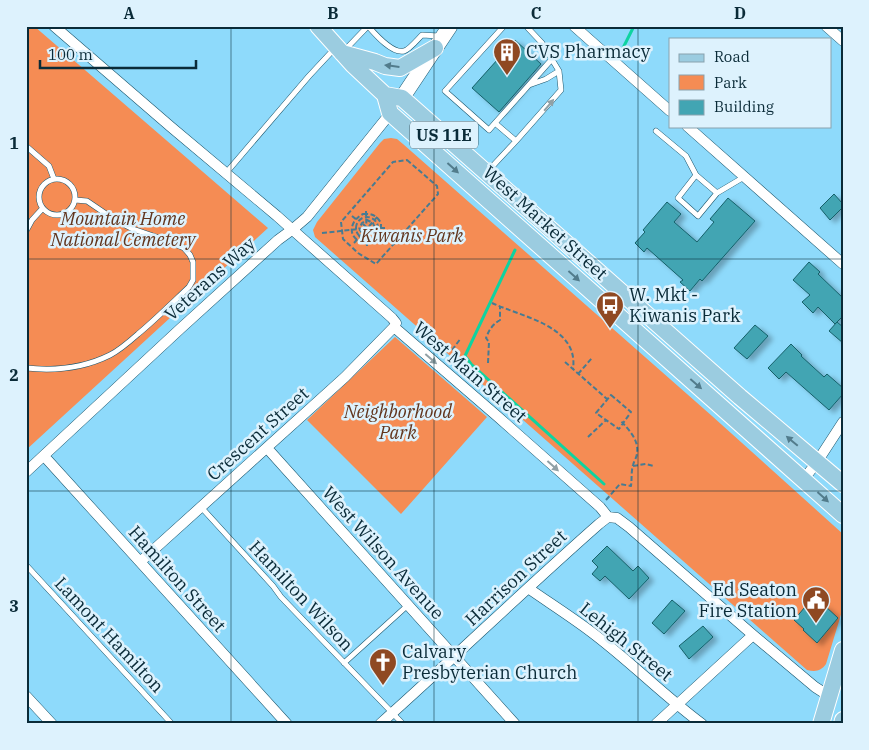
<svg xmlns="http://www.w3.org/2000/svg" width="869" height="750" font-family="'IBM Plex Serif',serif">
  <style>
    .green { fill: #f58c54 }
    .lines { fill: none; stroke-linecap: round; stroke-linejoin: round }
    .stream { stroke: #0fd3a0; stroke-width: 3 }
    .building { fill: #42a5b3; stroke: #156069; filter: url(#shadow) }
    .service-casing { stroke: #1b566d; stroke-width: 6 }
    .minor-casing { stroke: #1b566d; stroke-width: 11 }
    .secondary-casing { stroke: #1b566d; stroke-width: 16 }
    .primary-casing { stroke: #fff; stroke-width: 18 }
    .path { stroke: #477b92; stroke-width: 2; stroke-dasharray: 5 2.5; stroke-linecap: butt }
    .service { stroke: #fff; stroke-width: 5 }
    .minor { stroke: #fff; stroke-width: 10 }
    .secondary { stroke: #fff; stroke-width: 15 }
    .primary { stroke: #9bcce0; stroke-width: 16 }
    .oneway { fill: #527c8c }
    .oneway2 { fill: #91a0a5 }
    .grid { fill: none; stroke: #0a2b38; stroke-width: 1; stroke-opacity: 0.55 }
    .labels { text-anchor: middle; stroke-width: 5; stroke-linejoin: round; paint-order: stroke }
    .shield { fill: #ddf2fd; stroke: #496773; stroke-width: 1 }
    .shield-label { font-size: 16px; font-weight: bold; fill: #0a2b38 }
    .poi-label { font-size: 18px; fill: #0a2b38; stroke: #ddf2fd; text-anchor: start }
    .park-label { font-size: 18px; font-style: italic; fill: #62351d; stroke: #ddf2fd }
    .street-label { font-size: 18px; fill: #0a2b38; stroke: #ddf2fd }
    .neatline { fill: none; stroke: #0a2b38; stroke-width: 2 }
    .grid-label { font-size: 16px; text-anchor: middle; font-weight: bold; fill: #0a2b38 }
  </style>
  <defs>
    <filter id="shadow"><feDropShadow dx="5" dy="3" stdDeviation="2.5" flood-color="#0004"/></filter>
  </defs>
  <rect width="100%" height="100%" fill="#8edafb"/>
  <path class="green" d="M 26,26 L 34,26 L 268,228 L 26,450 Z
    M 391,138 L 397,139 L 403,144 L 712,416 L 843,534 L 843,608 L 826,664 C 821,671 816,672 807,670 L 315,237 L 313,230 L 317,222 L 380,143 L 384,139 Z
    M 395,337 L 487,417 L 401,514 L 307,420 Z"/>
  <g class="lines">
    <path class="stream" d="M 623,48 L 634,26
      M 515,250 L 465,356 L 471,364 L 604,484"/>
  </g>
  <path class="building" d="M 515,40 L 541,64 L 499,112 L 472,88 Z
    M 834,194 L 843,204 L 843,207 L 830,220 L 820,208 Z
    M 728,198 L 755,221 L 702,281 L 700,279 L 690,291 L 680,282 L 683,280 L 647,248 L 644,252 L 635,243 L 645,232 L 643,230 L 667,202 L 681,214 L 674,222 L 697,242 L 714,222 L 710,219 Z
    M 809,262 L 820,272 L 818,274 L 843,298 L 843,316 L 835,324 L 818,307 L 813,313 L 802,302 L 810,295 L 793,280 Z
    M 837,322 L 843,327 L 843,343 L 829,331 Z
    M 755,325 L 768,336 L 747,359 L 734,348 Z
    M 791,344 L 802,355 L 801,356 L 824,377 L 827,374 L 843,388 L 843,394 L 829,410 L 786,372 L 779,379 L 768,368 Z
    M 607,546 L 633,571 L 638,566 L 649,578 L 629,599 L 605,576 L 600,581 L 592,574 L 598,567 L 592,561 Z
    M 672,600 L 685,611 L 664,634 L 652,623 Z
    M 810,601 L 820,610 L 824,605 L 838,618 L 817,643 L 803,630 L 804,629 L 794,620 Z
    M 703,626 L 713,637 L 689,659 L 679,646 Z"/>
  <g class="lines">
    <g class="service-casing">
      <path id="service" d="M 368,26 C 375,34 392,54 404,51 C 409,50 418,39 422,35 L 439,36
        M 344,51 L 368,26
        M 529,85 L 546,79 L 559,71
        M 495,123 L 552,59
        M 656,131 L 686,156 L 696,175 L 717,193 L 744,177
        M 516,141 L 561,90 L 559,71 L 542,43 L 526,26
        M 26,146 L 49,166 L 54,179
        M 489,170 L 516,141 L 495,123 L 489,130 L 445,91 L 504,26
        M 226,173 L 309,76 L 336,47
        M 696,175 L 678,198 L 698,216 L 717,193
        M39 197a18 18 0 1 1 36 0a18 18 0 1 1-36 0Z
        M 26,231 L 32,220 L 42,209
        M 26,368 C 54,371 84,368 110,355 C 120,350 129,342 138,334 C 156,319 172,303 189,287 L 193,280 L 193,262 L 190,255 L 184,248 L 168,241 L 133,229 L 115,220 L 87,201 L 75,200
        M 201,507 L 273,586 L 281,597 L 403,724
        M 26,565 L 172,724
        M 344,663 L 408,605"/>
    </g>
    <g class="minor-casing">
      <path id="minor" d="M 54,26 L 171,127 L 277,216 L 392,318 L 396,323 L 394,327
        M 574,26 L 670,111
        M 826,26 L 843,41
        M 687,126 L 843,264
        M 394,327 L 497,416 L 600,507 L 608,517 L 617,518 L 629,527 L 753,635 L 815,687 L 829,696
        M 267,448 L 515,724
        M 44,456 L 287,724
        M 26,472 L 180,329 L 278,240 L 293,229 L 307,217 L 393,110
        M 804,479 L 817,462 L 843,422
        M 140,562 L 345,377 L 394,327
        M 528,588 C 548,602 570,616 590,631 C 629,660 663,695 702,724
        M 26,696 L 52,724
        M 380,724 C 454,658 525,589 599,524 L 608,517
        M 656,724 L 753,635"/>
    </g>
    <g class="secondary-casing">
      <path id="secondary" d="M 402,98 L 450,26"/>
    </g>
    <g class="primary-casing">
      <path id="primary" d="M 318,26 L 353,65 L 385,95 L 390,113 L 843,515
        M 342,53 L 375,62 L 385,66 L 400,68 L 435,48
        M 385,95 L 402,98 L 740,397 L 843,484
        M 821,724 L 843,650
        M 842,724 L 843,720"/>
    </g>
    <path class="path" d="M 407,160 L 437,186 L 438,194 L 376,264 L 358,253 L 343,239 L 341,222 L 393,162 Z
      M 366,211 L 367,247
      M 363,214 C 372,213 377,216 381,223 C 382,256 342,243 354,222 C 357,218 359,216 363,214 Z
      M 352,216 L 357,220
      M356 228a11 11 0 1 1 22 0a11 11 0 1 1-22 0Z
      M 363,224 L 372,233 L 380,242
      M 359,229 L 367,228 L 385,228
      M 322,233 L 359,229 L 363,234 L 370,235 L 372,233 L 375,228 L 373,223 L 367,220 L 362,223 L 359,229
      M 354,243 L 379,215
      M 492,303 C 522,317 579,326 573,369
      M 452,350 L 461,338
      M 565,362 L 607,399
      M 488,363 L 489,342 L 486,338 C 489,330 492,325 500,320 L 500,307
      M 578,374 L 592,358
      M 611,395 L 631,412 L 619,429 L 596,413 Z
      M 588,437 L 606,420
      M 633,466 L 646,464 L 654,466
      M 606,500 L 620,484 L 631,486 C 632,479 631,472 633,465 C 634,461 637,457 637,453 C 639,440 629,430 621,421"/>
    <use href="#service" class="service"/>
    <use href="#minor" class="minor"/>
    <use href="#secondary" class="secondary"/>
    <use href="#primary" class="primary"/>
  </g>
  <defs><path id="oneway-solid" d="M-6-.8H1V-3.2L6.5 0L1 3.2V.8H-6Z" transform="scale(1.25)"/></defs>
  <g class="oneway">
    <use href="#oneway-solid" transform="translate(392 66) rotate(-173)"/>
    <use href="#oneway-solid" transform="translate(453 168) rotate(42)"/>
    <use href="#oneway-solid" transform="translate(574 276) rotate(42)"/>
    <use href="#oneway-solid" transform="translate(696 384) rotate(41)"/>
    <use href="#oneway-solid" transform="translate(792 441) rotate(-140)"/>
    <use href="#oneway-solid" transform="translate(823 497) rotate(42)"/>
  </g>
  <g class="oneway2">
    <use href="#oneway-solid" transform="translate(549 105) rotate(-50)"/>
    <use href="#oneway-solid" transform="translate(431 359) rotate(41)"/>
    <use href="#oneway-solid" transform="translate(553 466) rotate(42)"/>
  </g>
  <path class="grid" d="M 231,26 L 231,724M 434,26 L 434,724M 638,26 L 638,724M 26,259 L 843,259M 26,491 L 843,491"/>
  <defs>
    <g id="building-pin" transform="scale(1.4375)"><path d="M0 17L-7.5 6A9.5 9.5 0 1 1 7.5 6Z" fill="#8f4922" stroke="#ddf2fd"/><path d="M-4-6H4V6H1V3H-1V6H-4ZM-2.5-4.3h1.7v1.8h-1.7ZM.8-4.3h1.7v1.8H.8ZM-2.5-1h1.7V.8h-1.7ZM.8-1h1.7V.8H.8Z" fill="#fff"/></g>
    <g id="bus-pin" transform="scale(1.4375)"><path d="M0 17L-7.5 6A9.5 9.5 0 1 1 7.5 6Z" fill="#8f4922" stroke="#ddf2fd"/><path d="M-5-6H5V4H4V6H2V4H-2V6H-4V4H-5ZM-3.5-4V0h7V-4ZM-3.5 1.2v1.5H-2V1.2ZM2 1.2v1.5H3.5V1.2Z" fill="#fff"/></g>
    <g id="civic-pin" transform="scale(1.4375)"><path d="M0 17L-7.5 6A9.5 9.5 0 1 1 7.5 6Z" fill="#8f4922" stroke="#ddf2fd"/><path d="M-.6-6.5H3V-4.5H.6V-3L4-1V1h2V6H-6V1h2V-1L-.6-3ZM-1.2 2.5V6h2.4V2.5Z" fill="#fff"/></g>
    <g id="church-pin" transform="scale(1.4375)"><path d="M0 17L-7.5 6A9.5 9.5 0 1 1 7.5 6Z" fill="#8f4922" stroke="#ddf2fd"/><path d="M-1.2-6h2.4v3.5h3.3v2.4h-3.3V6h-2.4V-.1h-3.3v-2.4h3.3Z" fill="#fff"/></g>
  </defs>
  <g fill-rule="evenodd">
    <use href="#building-pin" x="507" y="52"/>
    <use href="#bus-pin" x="610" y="305"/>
    <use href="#civic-pin" x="816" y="600"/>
    <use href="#church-pin" x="383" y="662"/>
  </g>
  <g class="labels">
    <rect class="shield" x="410" y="121.5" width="68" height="27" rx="4"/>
    <g class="shield-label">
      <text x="444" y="141">US 11E</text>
    </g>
    <g class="poi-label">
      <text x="526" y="58">CVS Pharmacy</text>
      <text x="629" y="301">W. Mkt -<tspan x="629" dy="21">Kiwanis Park</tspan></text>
      <text x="797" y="596" text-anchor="end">Ed Seaton<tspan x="797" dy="21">Fire Station</tspan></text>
      <text x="402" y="658">Calvary<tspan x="402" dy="21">Presbyterian Church</tspan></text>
    </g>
    <g class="park-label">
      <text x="123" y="225">Mountain Home<tspan x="123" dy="21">National Cemetery</tspan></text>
      <text x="412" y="242">Kiwanis Park</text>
      <text x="398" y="418">Neighborhood<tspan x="398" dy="21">Park</tspan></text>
    </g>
    <g class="street-label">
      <text transform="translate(545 223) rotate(42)" y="6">West Market Street</text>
      <text transform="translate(210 279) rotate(-42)" y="6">Veterans Way</text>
      <text transform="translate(470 372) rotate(41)" y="6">West Main Street</text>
      <text transform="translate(258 434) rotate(-42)" y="6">Crescent Street</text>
      <text transform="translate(383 553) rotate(48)" y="6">West Wilson Avenue</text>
      <text transform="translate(516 578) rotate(-43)" y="6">Harrison Street</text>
      <text transform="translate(177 579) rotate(48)" y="6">Hamilton Street</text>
      <text transform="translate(301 596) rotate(47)" y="6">Hamilton Wilson</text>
      <text transform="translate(109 635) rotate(47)" y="6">Lamont Hamilton</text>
      <text transform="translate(626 642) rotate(39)" y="6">Lehigh Street</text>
    </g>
  </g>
  <rect width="869" height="750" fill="none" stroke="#ddf2fd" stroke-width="55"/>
  <rect x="669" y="38" width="162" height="90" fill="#ddf2fd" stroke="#89a2ae"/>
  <rect x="679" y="54" width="25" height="8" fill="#9bcce0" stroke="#89a2ae"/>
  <text x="714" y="62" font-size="15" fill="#0a2b38">Road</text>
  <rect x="679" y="75" width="25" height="15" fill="#f58c54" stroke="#89a2ae"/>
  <text x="714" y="88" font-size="15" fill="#0a2b38">Park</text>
  <rect x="679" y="100" width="25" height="15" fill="#42a5b3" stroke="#89a2ae"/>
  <text x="714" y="112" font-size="15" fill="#0a2b38">Building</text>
  <path d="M40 60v8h156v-8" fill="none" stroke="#0a2b38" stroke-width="2.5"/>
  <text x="48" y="60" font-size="15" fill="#0a2b38" stroke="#ddf2fd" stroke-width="4" paint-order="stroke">100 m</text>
  <rect x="28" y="28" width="814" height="694" class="neatline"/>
  <g class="grid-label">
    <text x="129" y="19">A</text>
    <text x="333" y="19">B</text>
    <text x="536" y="19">C</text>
    <text x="740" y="19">D</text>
    <text x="14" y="149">1</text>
    <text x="14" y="381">2</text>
    <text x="14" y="612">3</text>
  </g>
</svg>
